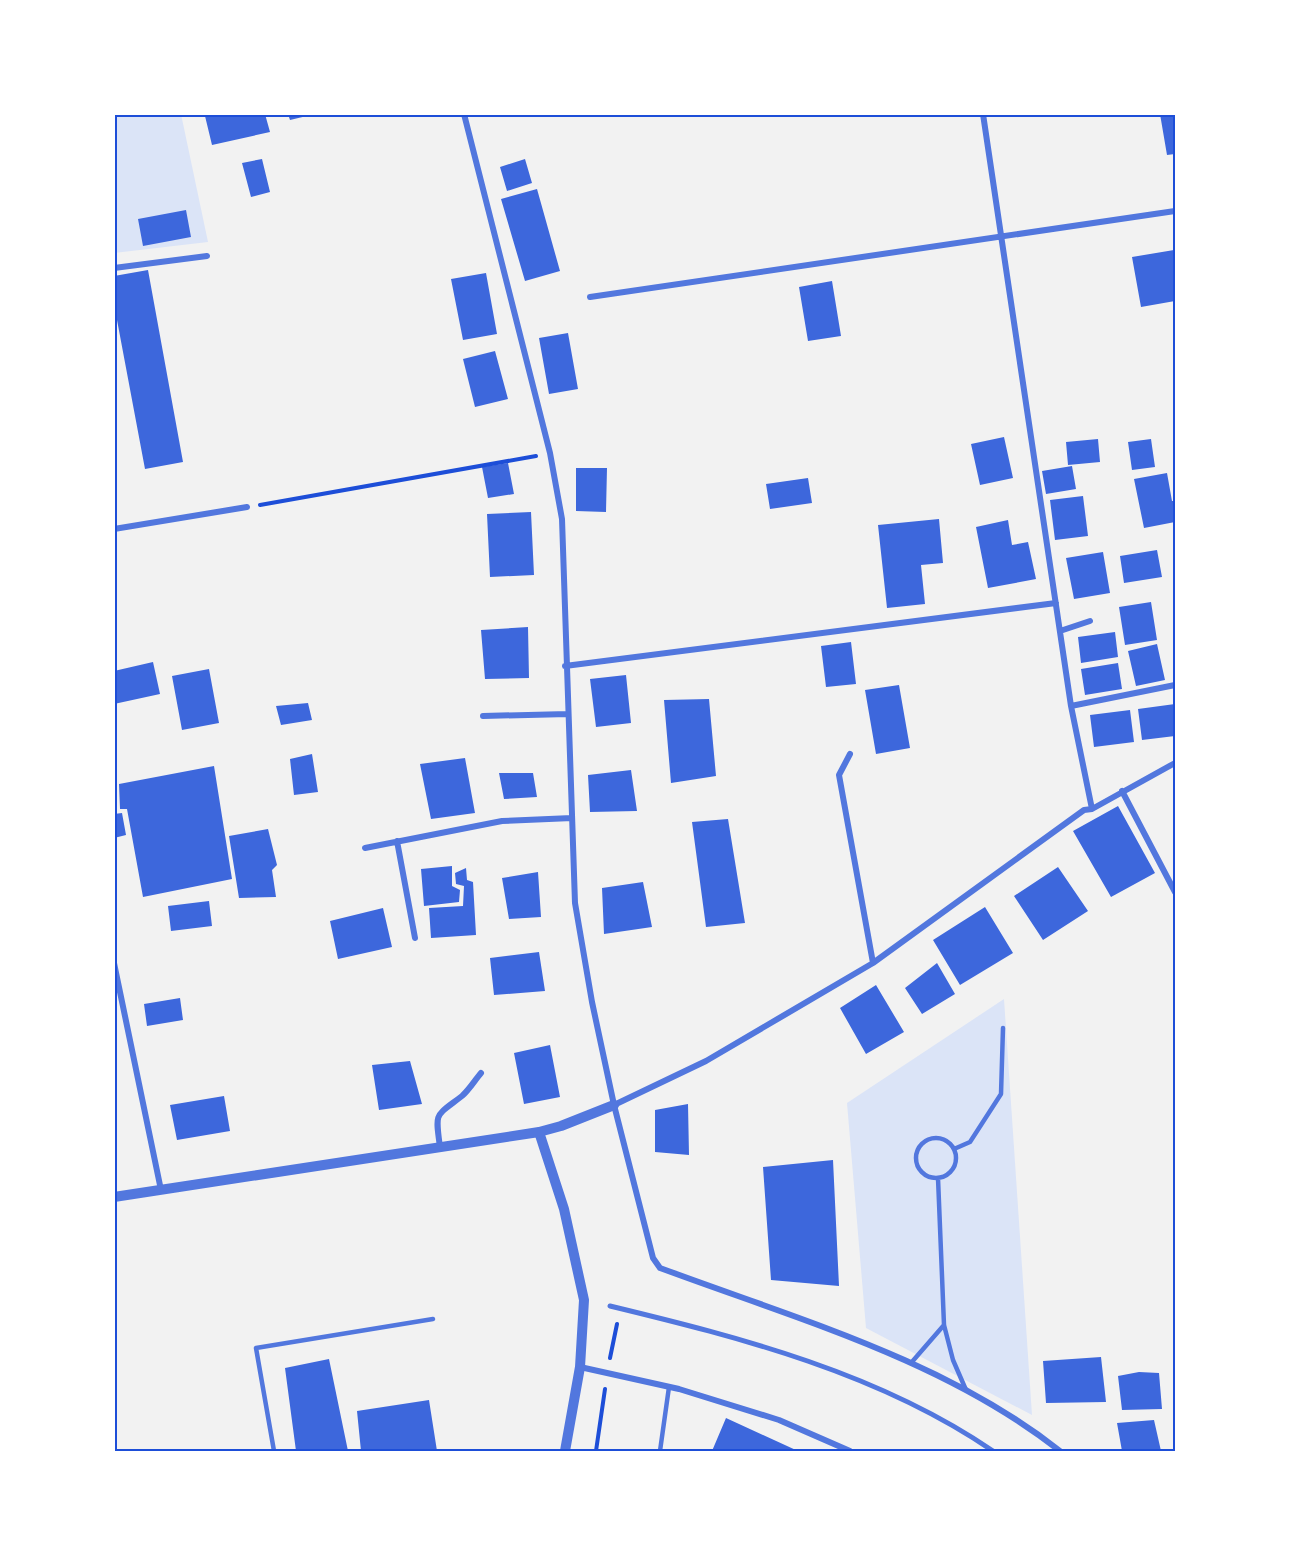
<svg xmlns="http://www.w3.org/2000/svg" width="1289" height="1565" font-family="Inter,sans-serif">
  <style>
    .green { fill: #dbe4f7 }
    .building { fill: #3d67dc }
    .lines { fill: none; stroke-linecap: round; stroke-linejoin: round }
    .path { stroke: #1d4ed8; stroke-width: 4 }
    .service { stroke: #5277de; stroke-width: 4.5 }
    .pedestrian { stroke: #5277de; stroke-width: 5 }
    .minor { stroke: #5277de; stroke-width: 6 }
    .tertiary { stroke: #5277de; stroke-width: 10 }
    .neatline { fill: none; stroke: #1d4ed8; stroke-width: 2 }
  </style>
  <rect width="100%" height="100%" fill="#f2f2f2"/>
  <path class="green" d="M 114,114 L 181,114 L 208,242 L 114,253 Z
    M 1004,999 L 1032,1415 L 866,1328 L 847,1103 Z"/>
  <path class="building" d="M 213,114 L 265,114 L 270,132 L 212,145 L 205,116 Z
    M 288,114 L 311,114 L 311,115 L 290,120 Z
    M 1160,114 L 1175,114 L 1175,154 L 1167,155 Z
    M 262,159 L 270,192 L 251,197 L 242,163 Z
    M 525,159 L 532,183 L 507,191 L 500,167 Z
    M 537,189 L 560,271 L 525,281 L 501,199 Z
    M 186,210 L 191,237 L 143,246 L 138,219 Z
    M 1174,250 L 1175,301 L 1141,307 L 1132,257 Z
    M 148,270 L 183,462 L 145,469 L 114,304 L 114,276 Z
    M 486,273 L 497,334 L 463,340 L 451,279 Z
    M 832,281 L 841,336 L 808,341 L 799,287 Z
    M 568,333 L 578,389 L 549,394 L 539,338 Z
    M 495,351 L 508,399 L 475,407 L 463,359 Z
    M 1004,437 L 1013,478 L 980,485 L 971,444 Z
    M 1098,439 L 1100,462 L 1068,465 L 1066,442 Z
    M 1151,439 L 1155,467 L 1132,470 L 1128,442 Z
    M 508,463 L 514,494 L 488,498 L 482,467 Z
    M 1072,466 L 1076,489 L 1046,494 L 1042,471 Z
    M 576,468 L 607,468 L 606,512 L 576,511 Z
    M 1167,473 L 1172,501 L 1175,501 L 1175,522 L 1144,528 L 1134,479 Z
    M 808,478 L 812,503 L 770,509 L 766,484 Z
    M 1083,496 L 1088,536 L 1055,540 L 1050,500 Z
    M 531,512 L 534,575 L 490,577 L 487,514 Z
    M 939,519 L 943,563 L 921,565 L 925,604 L 887,608 L 878,525 Z
    M 1008,520 L 1012,545 L 1028,542 L 1036,579 L 988,588 L 976,527 Z
    M 1157,550 L 1162,577 L 1124,583 L 1120,556 Z
    M 1103,552 L 1110,593 L 1074,599 L 1066,558 Z
    M 1151,602 L 1157,640 L 1125,645 L 1119,607 Z
    M 528,627 L 529,678 L 485,679 L 481,630 Z
    M 1115,632 L 1118,657 L 1081,663 L 1078,637 Z
    M 851,642 L 856,684 L 826,687 L 821,646 Z
    M 1157,644 L 1165,680 L 1136,686 L 1128,651 Z
    M 153,662 L 160,694 L 114,704 L 114,671 Z
    M 1118,663 L 1122,689 L 1085,695 L 1081,669 Z
    M 209,669 L 219,723 L 182,730 L 172,676 Z
    M 626,675 L 631,723 L 596,727 L 590,679 Z
    M 899,685 L 910,748 L 876,754 L 865,690 Z
    M 709,699 L 716,776 L 671,783 L 664,700 Z
    M 308,703 L 312,720 L 281,725 L 276,706 Z
    M 1175,704 L 1175,736 L 1142,740 L 1138,709 Z
    M 1130,710 L 1134,742 L 1094,747 L 1090,715 Z
    M 312,754 L 318,792 L 294,795 L 290,759 Z
    M 465,758 L 475,813 L 431,819 L 420,764 Z
    M 214,766 L 232,879 L 143,897 L 127,809 L 120,809 L 119,784 Z
    M 631,770 L 637,811 L 590,812 L 588,775 Z
    M 499,773 L 533,773 L 537,797 L 504,799 Z
    M 1118,806 L 1155,873 L 1111,897 L 1073,831 Z
    M 122,813 L 126,835 L 114,838 L 114,814 Z
    M 728,819 L 745,923 L 706,927 L 692,822 Z
    M 268,829 L 277,865 L 272,870 L 276,897 L 239,898 L 229,836 Z
    M 452,866 L 452,886 L 460,890 L 459,902 L 424,906 L 421,869 Z
    M 1058,867 L 1088,911 L 1043,940 L 1014,896 Z
    M 466,868 L 467,880 L 473,882 L 476,935 L 431,938 L 429,908 L 463,906 L 464,886 L 456,884 L 455,873 Z
    M 538,872 L 541,917 L 509,919 L 502,878 Z
    M 643,882 L 652,927 L 604,934 L 602,888 Z
    M 209,901 L 212,926 L 171,931 L 168,906 Z
    M 985,907 L 1013,953 L 960,985 L 933,940 Z
    M 383,908 L 392,947 L 338,959 L 330,921 Z
    M 539,952 L 545,991 L 494,995 L 490,958 Z
    M 937,963 L 955,994 L 922,1014 L 905,988 Z
    M 876,985 L 904,1032 L 866,1054 L 840,1008 Z
    M 180,998 L 183,1020 L 147,1026 L 144,1004 Z
    M 550,1045 L 560,1097 L 524,1104 L 514,1053 Z
    M 410,1061 L 422,1104 L 379,1110 L 372,1065 Z
    M 224,1096 L 230,1131 L 177,1140 L 170,1105 Z
    M 688,1104 L 689,1155 L 655,1152 L 655,1110 Z
    M 833,1160 L 839,1286 L 771,1280 L 763,1167 Z
    M 1101,1357 L 1106,1402 L 1046,1403 L 1043,1361 Z
    M 329,1359 L 348,1451 L 296,1451 L 285,1368 Z
    M 1139,1372 L 1159,1373 L 1162,1409 L 1122,1410 L 1118,1376 Z
    M 429,1400 L 437,1451 L 361,1451 L 357,1411 Z
    M 726,1418 L 798,1451 L 712,1451 Z
    M 1154,1420 L 1161,1451 L 1122,1451 L 1117,1423 Z"/>
  <g class="lines">
    <path class="path" d="M 260,505 L 536,456
      M 610,1358 L 617,1324
      M 596,1451 L 605,1389"/>
    <path class="service" d="M916 1158a20 20 0 1 1 40 0a20 20 0 1 1-40 0Z
      M 954,1149 L 970,1142 L 1001,1094 L 1003,1028
      M 938,1178 L 944,1325 L 953,1360 L 966,1390
      M 911,1363 L 944,1325
      M 274,1451 L 256,1348 L 433,1319
      M 660,1451 L 669,1387"/>
    <path class="pedestrian" d="M 610,1306 C 742,1338 879,1373 993,1451"/>
    <path class="minor" d="M 464,114 L 550,453 L 562,519 L 575,903 L 592,1002 L 614,1105 L 653,1258 L 660,1268 L 671,1272 C 804,1321 947,1362 1060,1451
      M 983,114 L 1071,706 L 1092,809
      M 114,268 L 207,256
      M 590,297 L 1175,211
      M 114,529 L 247,507
      M 1060,631 L 1090,621
      M 565,666 L 1056,603
      M 1071,706 L 1175,685
      M 483,716 L 568,714
      M 850,754 L 839,775 L 873,963
      M 1122,791 L 1175,892
      M 397,841 L 415,938
      M 365,848 L 502,821 L 572,818
      M 114,963 L 161,1190
      M 614,1105 L 706,1061 L 873,963 L 1084,810 L 1092,809 L 1175,763
      M 440,1147 C 435,1111 435,1117 462,1096 C 469,1090 475,1080 481,1073
      M 580,1367 L 679,1389 L 779,1420 L 850,1451"/>
    <path class="tertiary" d="M 539,1132 L 564,1209 L 584,1300 L 580,1367 L 565,1451
      M 114,1197 L 539,1132 L 561,1126 L 614,1105"/>
  </g>
  <rect width="1289" height="1565" fill="none" stroke="#ffffff" stroke-width="231"/>
  <rect x="116" y="116" width="1058" height="1334" class="neatline"/>
</svg>
